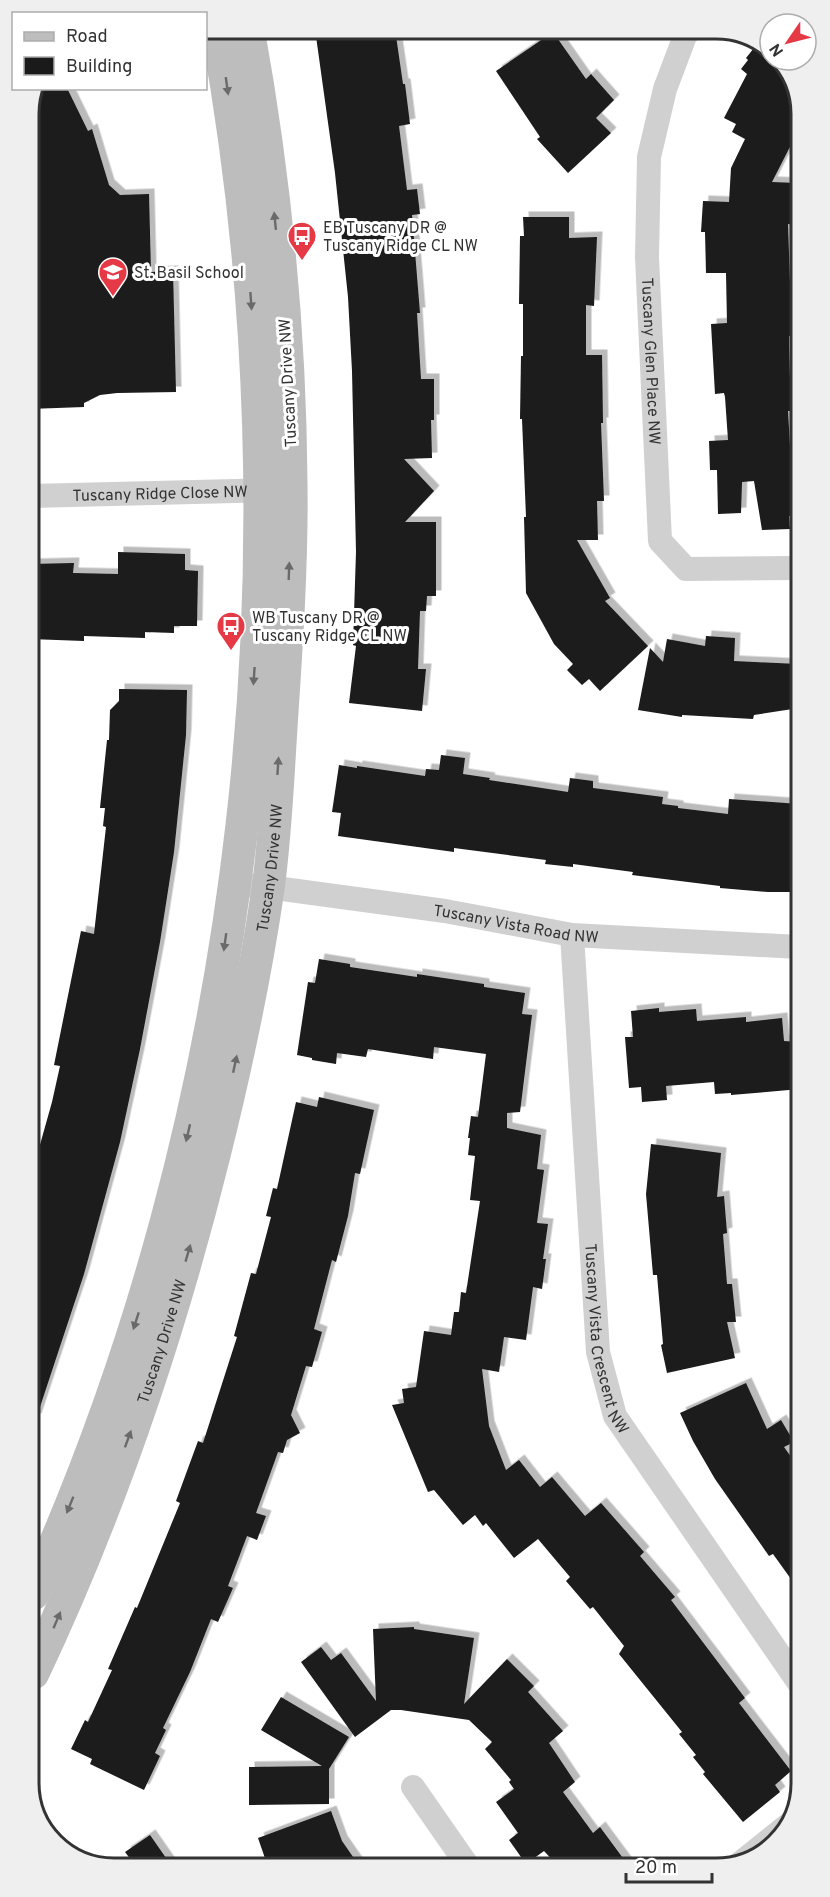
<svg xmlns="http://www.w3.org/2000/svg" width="830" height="1897" font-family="Overpass,sans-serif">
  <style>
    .building { fill: #1a1a1a; filter: url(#shadow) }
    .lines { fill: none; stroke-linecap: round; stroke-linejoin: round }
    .street { stroke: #d0d0d0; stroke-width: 24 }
    .secondary { stroke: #bdbdbd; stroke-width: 33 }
    .oneway { fill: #6a6a6a }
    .labels { text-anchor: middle; stroke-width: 6; stroke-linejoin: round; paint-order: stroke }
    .poi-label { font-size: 16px; fill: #333; stroke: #fff; text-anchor: start }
    .street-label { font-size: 16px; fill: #333; stroke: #fff }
    .rim { fill: none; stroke: #333; stroke-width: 3 }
  </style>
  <defs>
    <filter id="shadow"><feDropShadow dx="5.5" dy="-5.5" stdDeviation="0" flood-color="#0004"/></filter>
  </defs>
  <rect width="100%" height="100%" fill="#fff"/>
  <path class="building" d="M 315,29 L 395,29 L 403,84 L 405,84 L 410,124 L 399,126 L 407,190 L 417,189 L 420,214 L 412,215 L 420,313 L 417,313 L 421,379 L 434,379 L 434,420 L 431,420 L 432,458 L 404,459 L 434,491 L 405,522 L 436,522 L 436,596 L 427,596 L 426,611 L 420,611 L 418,669 L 426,669 L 422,711 L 349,703 L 356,646 L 353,645 L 356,552 L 352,371 L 348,297 L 335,173 Z
    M 553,32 L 586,79 L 591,74 L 614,100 L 596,118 L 611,133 L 568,173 L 537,139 L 540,137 L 496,71 Z
    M 758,43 L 768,46 L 770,60 L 778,60 L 797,86 L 797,133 L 772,182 L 797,183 L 796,225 L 788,224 L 791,312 L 797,312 L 798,336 L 789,336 L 789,347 L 791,411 L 788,411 L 794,516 L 789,516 L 790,529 L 762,530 L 754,481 L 742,482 L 741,513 L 718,514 L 717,470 L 710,470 L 709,441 L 728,440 L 725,397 L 724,393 L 715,394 L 711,324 L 727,323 L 726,273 L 706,273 L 705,232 L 701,232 L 703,201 L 729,202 L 731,168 L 745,139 L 732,132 L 736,124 L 724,118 L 747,74 L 741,69 L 748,60 L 746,58 Z
    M 38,88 L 67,88 L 88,131 L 92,129 L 109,185 L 120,195 L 149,194 L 151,272 L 173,271 L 176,392 L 117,393 L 100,395 L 84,403 L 84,407 L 29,409 L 29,109 Z
    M 523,217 L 569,217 L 569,238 L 597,237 L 594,306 L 586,305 L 586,355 L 602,355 L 603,423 L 601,423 L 604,501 L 597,501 L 598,540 L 577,540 L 610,598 L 605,601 L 648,646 L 600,691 L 589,679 L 582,685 L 567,670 L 573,664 L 554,644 L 526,593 L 524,517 L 526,517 L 522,419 L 520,419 L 521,356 L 523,356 L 523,304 L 519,304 L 520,236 L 524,236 Z
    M 118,552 L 185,554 L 185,570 L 198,571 L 197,626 L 174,626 L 174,633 L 145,632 L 145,638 L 84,636 L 84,641 L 30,639 L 30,564 L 74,563 L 73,573 L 118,574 Z
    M 706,636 L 735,638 L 734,661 L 798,664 L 799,708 L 754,715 L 753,719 L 682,715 L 682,717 L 638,710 L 650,648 L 663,662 L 667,639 L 705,646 Z
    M 119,689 L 187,690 L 186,735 L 174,852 L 160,942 L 140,1049 L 120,1142 L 84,1274 L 36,1419 L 32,1418 L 32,1193 L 40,1160 L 36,1159 L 52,1102 L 60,1066 L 54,1065 L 81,931 L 94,934 L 106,827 L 103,826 L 105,808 L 100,808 L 107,740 L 109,740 L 110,710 L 119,701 Z
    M 441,755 L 465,758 L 463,774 L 490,778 L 489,780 L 568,792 L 570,778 L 593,781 L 593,788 L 663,797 L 662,804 L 678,806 L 678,808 L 728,814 L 729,799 L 799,804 L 799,892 L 768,892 L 720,888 L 720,886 L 632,875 L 633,872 L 573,864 L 573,867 L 545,864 L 546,860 L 454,848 L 454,852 L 338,836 L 341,813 L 332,812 L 339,765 L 357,768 L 357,766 L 425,776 L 426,769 L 439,770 Z
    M 319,959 L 350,964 L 350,967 L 417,977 L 417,974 L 484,984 L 484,987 L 525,993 L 522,1014 L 532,1015 L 520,1112 L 507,1113 L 507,1128 L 541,1135 L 537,1169 L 544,1170 L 537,1223 L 548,1224 L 543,1259 L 546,1259 L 542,1289 L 533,1287 L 526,1340 L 504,1337 L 499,1372 L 482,1369 L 489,1426 L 506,1470 L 519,1460 L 540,1487 L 552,1477 L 585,1516 L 601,1503 L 644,1552 L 640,1556 L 675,1597 L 671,1600 L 745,1698 L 739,1703 L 791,1771 L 775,1785 L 780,1792 L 743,1822 L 703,1774 L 705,1772 L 693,1757 L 696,1755 L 679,1734 L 682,1732 L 619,1654 L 624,1646 L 593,1607 L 590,1609 L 566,1581 L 570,1577 L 538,1539 L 514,1558 L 486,1523 L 483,1526 L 475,1515 L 463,1525 L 434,1490 L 428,1492 L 392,1405 L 404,1403 L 402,1389 L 416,1387 L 424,1331 L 451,1335 L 454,1312 L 459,1312 L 461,1292 L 466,1293 L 480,1201 L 470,1200 L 475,1156 L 468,1155 L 470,1138 L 468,1138 L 471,1116 L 478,1117 L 486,1054 L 434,1047 L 433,1059 L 368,1049 L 366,1057 L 337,1053 L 336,1064 L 312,1060 L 312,1058 L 297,1055 L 308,982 L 315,983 Z
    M 659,1008 L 659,1012 L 696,1009 L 697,1021 L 746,1017 L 746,1022 L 782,1018 L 784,1041 L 799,1042 L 800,1089 L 731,1095 L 731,1093 L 715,1094 L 714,1082 L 666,1086 L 667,1100 L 642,1102 L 641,1087 L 629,1088 L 625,1037 L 633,1037 L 631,1011 Z
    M 319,1097 L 374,1110 L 360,1174 L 355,1173 L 348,1216 L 336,1262 L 332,1260 L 314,1329 L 322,1332 L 312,1367 L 306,1366 L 291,1415 L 300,1433 L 287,1440 L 283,1453 L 278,1452 L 256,1513 L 266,1516 L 257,1540 L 247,1536 L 228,1586 L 233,1588 L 218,1622 L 211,1619 L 190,1672 L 163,1728 L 166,1730 L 155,1753 L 160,1756 L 144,1790 L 90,1764 L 92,1759 L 71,1749 L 85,1720 L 88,1722 L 112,1670 L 108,1669 L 135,1607 L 137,1608 L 180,1503 L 176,1501 L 198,1441 L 203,1443 L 237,1337 L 234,1336 L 251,1273 L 256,1274 L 271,1217 L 266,1216 L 273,1188 L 277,1189 L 296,1102 L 317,1107 Z
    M 651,1144 L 721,1153 L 717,1197 L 724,1196 L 727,1233 L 723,1234 L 727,1284 L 732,1284 L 736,1322 L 727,1322 L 735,1358 L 667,1373 L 661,1345 L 663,1344 L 657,1275 L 653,1275 L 646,1194 Z
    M 746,1383 L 767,1429 L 781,1420 L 794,1442 L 784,1447 L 801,1471 L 801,1593 L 773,1554 L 769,1556 L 715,1479 L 693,1441 L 680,1413 Z
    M 414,1627 L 414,1629 L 474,1638 L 464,1704 L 507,1659 L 534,1686 L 528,1692 L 563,1731 L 549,1743 L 575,1782 L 563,1792 L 593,1833 L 600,1827 L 628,1865 L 557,1865 L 544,1851 L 526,1864 L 509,1840 L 518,1833 L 496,1802 L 514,1789 L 509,1782 L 511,1780 L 485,1749 L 492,1742 L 469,1720 L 401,1710 L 391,1710 L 355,1737 L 301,1662 L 321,1647 L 331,1660 L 341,1653 L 376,1701 L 373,1629 Z
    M 281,1697 L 349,1737 L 329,1769 L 329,1804 L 249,1805 L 249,1767 L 322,1766 L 261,1730 Z
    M 331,1811 L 342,1841 L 360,1867 L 268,1867 L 258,1838 Z
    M 150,1835 L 173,1868 L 137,1868 L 125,1852 Z"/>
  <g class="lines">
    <g class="street">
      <path id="s1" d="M 691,29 L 685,36 L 665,89 L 649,157 L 647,257 L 660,541 L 686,569 L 798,568"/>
      <path id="s2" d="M 30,496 L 274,490"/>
      <path id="s3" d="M 234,884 L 268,887 L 445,911 L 572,935 L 799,947"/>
      <path id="s4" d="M 572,935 L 598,1352 L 615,1416 L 801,1686"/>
      <path d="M 413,1787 L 468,1866"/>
      <path d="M 739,1864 L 789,1824"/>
    </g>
    <g class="secondary">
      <path d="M 33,1594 C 251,1113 311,547 217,29"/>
      <path id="s5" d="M 33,1673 C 111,1508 170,1332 214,1155 C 236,1067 255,978 268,889 C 276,831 278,771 282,712 C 287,636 292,559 291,483 C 290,331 275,178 248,29"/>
    </g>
  </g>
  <defs><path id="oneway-solid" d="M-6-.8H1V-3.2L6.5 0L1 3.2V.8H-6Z" transform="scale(1.5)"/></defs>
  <g class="oneway">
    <use href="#oneway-solid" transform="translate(227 86) rotate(82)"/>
    <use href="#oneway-solid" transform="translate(275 221) rotate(-96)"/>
    <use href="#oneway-solid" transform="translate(251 301) rotate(86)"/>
    <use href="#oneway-solid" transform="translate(289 571) rotate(-88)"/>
    <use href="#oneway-solid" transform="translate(254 676) rotate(94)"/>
    <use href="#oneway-solid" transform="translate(278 766) rotate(-86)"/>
    <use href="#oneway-solid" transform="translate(225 942) rotate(98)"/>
    <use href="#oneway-solid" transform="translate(235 1064) rotate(-78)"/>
    <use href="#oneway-solid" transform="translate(188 1133) rotate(103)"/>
    <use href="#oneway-solid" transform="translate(188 1253) rotate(-74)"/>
    <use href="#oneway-solid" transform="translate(136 1321) rotate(108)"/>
    <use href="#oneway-solid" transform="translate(128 1439) rotate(-70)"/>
    <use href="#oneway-solid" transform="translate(70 1505) rotate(112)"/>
    <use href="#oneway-solid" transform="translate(57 1620) rotate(-67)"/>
  </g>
  <defs>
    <g id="bus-pin" transform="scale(1.5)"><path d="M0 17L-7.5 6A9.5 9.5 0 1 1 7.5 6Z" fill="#e63946" stroke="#fff"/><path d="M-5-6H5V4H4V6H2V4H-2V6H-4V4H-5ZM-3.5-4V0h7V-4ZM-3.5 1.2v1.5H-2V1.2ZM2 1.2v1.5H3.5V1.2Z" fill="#fff"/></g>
    <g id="school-pin" transform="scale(1.5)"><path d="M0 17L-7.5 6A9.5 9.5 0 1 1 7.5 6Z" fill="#e63946" stroke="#fff"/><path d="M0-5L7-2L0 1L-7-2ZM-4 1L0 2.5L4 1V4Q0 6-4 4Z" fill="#fff"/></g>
  </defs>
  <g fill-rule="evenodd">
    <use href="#bus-pin" x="302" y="236"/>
    <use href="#school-pin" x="113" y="272"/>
    <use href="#bus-pin" x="231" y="626"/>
  </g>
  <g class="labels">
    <g class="poi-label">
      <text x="323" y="233">EB Tuscany DR @<tspan x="323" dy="18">Tuscany Ridge CL NW</tspan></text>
      <text x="134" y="278">St. Basil School</text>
      <text x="252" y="623">WB Tuscany DR @<tspan x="252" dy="18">Tuscany Ridge CL NW</tspan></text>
    </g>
    <g class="street-label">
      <text dy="6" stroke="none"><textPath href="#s1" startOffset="340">Tuscany Glen Place NW</textPath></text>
      <text transform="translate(287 383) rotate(-93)" y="6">Tuscany Drive NW</text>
      <text dy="6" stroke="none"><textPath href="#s2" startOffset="130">Tuscany Ridge Close NW</textPath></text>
      <text dy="6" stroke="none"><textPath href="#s5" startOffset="842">Tuscany Drive NW</textPath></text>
      <text dy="6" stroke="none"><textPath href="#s3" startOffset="285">Tuscany Vista Road NW</textPath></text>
      <text dy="6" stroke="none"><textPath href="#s4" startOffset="406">Tuscany Vista Crescent NW</textPath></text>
      <text dy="6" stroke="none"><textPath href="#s5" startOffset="356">Tuscany Drive NW</textPath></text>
    </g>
  </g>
  <path d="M0 0H830V1897H0ZM114 39H716A75 75 0 0 1 791 114V1783A75 75 0 0 1 716 1858H114A75 75 0 0 1 39 1783V114A75 75 0 0 1 114 39Z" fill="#efefef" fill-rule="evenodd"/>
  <path class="rim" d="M114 39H716A75 75 0 0 1 791 114V1783A75 75 0 0 1 716 1858H114A75 75 0 0 1 39 1783V114A75 75 0 0 1 114 39Z"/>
  <rect x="12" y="12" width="195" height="78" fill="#ffffff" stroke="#adadad" stroke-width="1.5"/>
  <rect x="24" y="32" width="30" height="9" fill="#bdbdbd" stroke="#adadad" stroke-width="1.5"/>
  <text x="66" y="42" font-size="18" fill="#333333">Road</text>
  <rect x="24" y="57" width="30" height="18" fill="#1a1a1a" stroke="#adadad" stroke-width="1.5"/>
  <text x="66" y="72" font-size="18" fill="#333333">Building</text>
  <g transform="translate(788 42) rotate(235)"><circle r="28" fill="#ffffff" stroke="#adadad" stroke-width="1.5"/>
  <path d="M0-4.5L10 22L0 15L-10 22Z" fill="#e63946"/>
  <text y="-9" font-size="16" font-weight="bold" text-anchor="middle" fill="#333333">N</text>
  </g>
  <path d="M626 1873v9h86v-9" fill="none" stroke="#333333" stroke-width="3"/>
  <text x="635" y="1873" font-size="18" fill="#333333" stroke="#ffffff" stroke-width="4.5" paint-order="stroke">20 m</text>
</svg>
